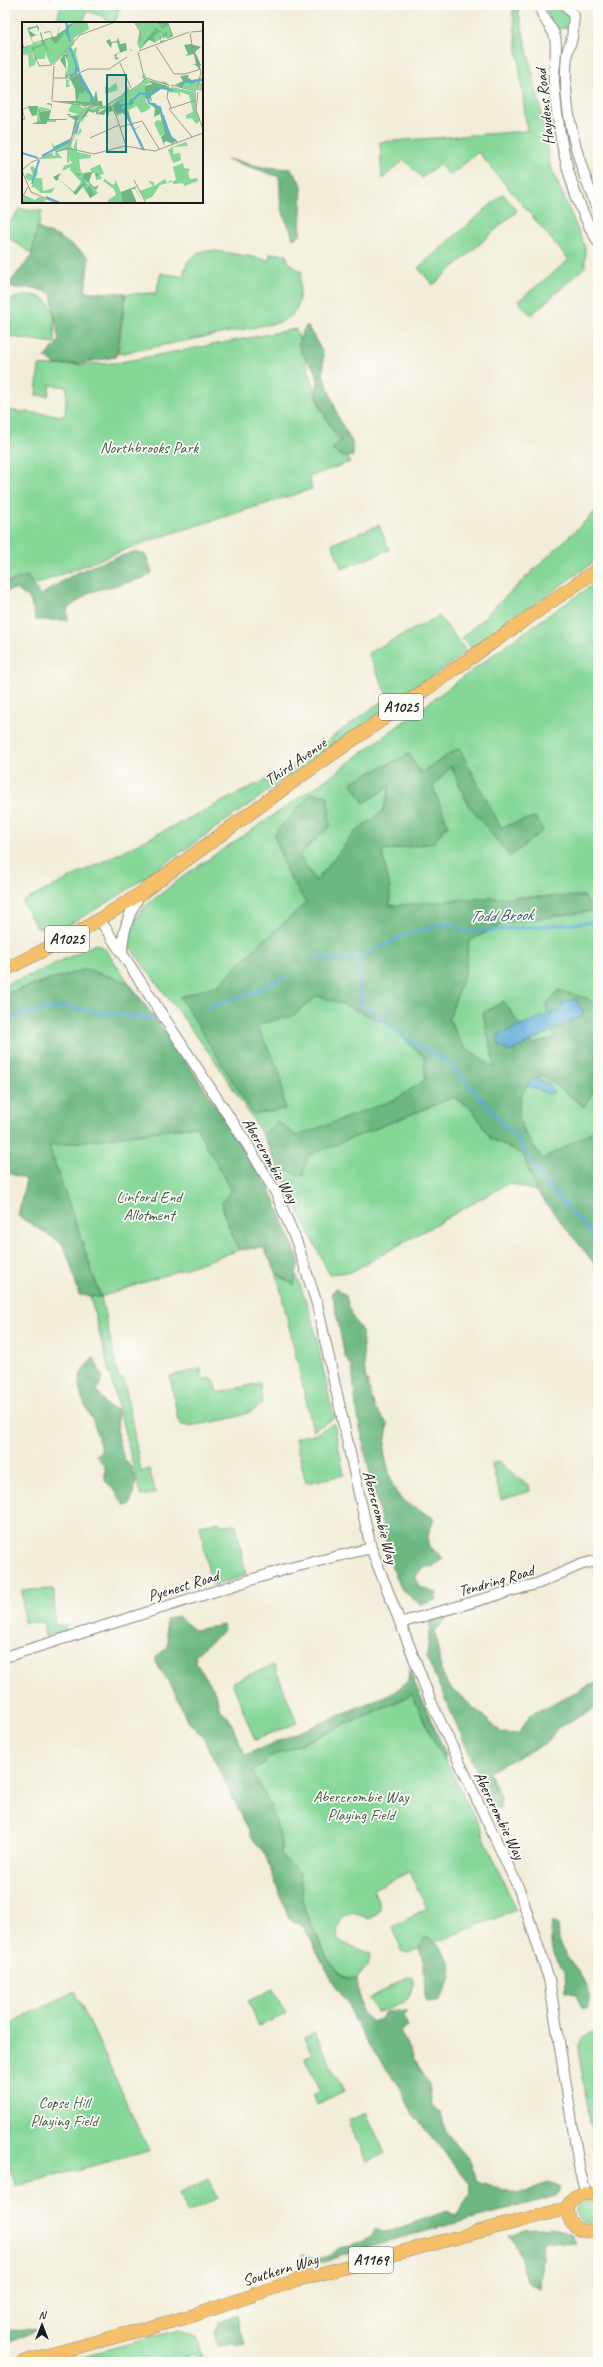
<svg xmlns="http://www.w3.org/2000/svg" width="603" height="2367" font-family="Caveat,sans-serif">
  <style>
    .green { fill: #85d798; stroke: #507a5a }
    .forest { fill: #6cb880; stroke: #446a4e }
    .water { fill: #5cadd7; stroke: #3c647a }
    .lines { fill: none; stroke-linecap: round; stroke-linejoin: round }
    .stream { stroke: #5cadd7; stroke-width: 3 }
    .minor-casing { stroke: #87847a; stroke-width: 12 }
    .major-casing { stroke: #87847a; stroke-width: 14 }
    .minor { stroke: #fff; stroke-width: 10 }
    .major { stroke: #f6c06b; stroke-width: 13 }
    .labels { text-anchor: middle; stroke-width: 3.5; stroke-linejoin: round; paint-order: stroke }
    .shield { fill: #fdfcf7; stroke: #605f5e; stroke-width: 1 }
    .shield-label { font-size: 15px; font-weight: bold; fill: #1c1c1c }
    .street-label { font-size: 16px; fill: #1c1c1c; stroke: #fdfcf7 }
    .park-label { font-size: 16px; fill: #415d47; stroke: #fdfcf7 }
    .water-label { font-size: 17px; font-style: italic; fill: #395d70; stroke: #fdfcf7 }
    .inset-river { fill: none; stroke: #5cadd7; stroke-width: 2 }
    .inset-road { fill: none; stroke: #9c998d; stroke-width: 1 }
    .view { fill: #0f766e; fill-opacity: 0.15; stroke: #0f766e; stroke-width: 2 }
    .inset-edge { fill: none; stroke: #1c1c1c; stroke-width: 2 }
  </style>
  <rect width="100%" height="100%" fill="#fdfcf7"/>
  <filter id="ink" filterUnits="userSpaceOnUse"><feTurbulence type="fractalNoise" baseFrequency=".025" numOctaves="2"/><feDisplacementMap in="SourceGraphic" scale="8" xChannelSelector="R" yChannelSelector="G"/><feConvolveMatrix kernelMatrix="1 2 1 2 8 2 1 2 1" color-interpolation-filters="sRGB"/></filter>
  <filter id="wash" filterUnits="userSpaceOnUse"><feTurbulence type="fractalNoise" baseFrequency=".012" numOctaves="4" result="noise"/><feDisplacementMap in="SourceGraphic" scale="16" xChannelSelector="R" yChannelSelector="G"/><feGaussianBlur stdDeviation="0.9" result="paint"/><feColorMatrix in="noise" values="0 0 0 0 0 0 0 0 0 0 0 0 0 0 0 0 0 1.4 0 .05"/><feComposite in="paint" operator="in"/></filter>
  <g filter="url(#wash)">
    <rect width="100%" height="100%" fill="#f2edd8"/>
    <path class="green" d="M 61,5 L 121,5 L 115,23 L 106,22 L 105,17 L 87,11 L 83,23 L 56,23 Z
      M 512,5 L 517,5 L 544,124 L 550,165 L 585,247 L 585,267 L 531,315 L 518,301 L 569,260 L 478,152 L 450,176 L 439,164 L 422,178 L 404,160 L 382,179 L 380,142 L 527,131 Z
      M 545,5 L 561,5 L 568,11 L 571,20 L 567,28 L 557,29 L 551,23 Z
      M 503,194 L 517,211 L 433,285 L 418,268 Z
      M 20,208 C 31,213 35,208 42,211 L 32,254 L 5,235 L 5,230 Z
      M 203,251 L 217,251 L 269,260 L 270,254 L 286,254 L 288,262 L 302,272 C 298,285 302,303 294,313 C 292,316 285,319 281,322 L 118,354 L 126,294 L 156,293 L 161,273 L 183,277 C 186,263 189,256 203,251 Z
      M 34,295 L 47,300 L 54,313 L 55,343 L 5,336 L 5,302 L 19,297 Z
      M 296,329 L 320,407 L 350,462 L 309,477 L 312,489 L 148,541 L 34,585 L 27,577 L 5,583 L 5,410 L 65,416 L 67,387 L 50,385 L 48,396 L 36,395 L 39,366 L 116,363 Z
      M 598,509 L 598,559 L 472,649 L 462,638 Z
      M 379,525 L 389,550 L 342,569 L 332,544 Z
      M 598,581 L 598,1149 L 536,1191 L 509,1183 L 351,1272 L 329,1274 L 263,1135 L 216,1062 L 126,942 L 129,927 L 145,906 L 188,873 L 327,779 L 513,640 Z
      M 439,616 L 467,652 L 117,897 L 63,928 L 37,928 L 22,902 L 291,767 L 388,697 L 368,653 Z
      M 96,944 L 105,949 L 155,1019 L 127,982 L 46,980 L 5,994 L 5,984 L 36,973 Z
      M 5,1043 L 7,1043 L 10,1087 L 5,1094 Z
      M 196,1126 L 232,1191 L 224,1215 L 239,1250 L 101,1297 L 119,1379 L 124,1379 L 141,1472 L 149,1469 L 156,1493 L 141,1496 L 90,1296 L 100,1297 L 48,1146 Z
      M 296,1273 L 313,1322 L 333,1414 L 340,1415 L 313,1430 L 277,1274 L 294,1285 Z
      M 201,1369 L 202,1379 L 214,1379 L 217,1393 L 260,1383 L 262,1403 C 249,1419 209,1422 189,1426 L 182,1425 L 178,1420 L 170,1376 Z
      M 334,1423 L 344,1475 L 306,1483 L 295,1438 L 317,1433 Z
      M 500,1461 C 503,1466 522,1482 529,1485 L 530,1491 L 501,1500 L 492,1464 Z
      M 217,1522 L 222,1525 L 236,1525 L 246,1575 L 216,1585 L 212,1584 L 210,1580 L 200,1525 Z
      M 54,1589 L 55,1625 L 66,1625 L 65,1632 L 45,1636 L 43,1622 L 24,1622 L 22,1590 Z
      M 274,1665 L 297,1723 L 255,1740 L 232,1682 Z
      M 412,1695 L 481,1830 L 516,1910 L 409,1953 L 401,1951 L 393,1927 L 427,1908 L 410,1874 L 411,1871 L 373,1889 L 381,1910 L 369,1919 L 352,1912 L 342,1917 L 337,1932 L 338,1941 L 371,1954 L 368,1965 L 357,1979 L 347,1978 L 340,1974 L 327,1958 L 304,1909 L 300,1873 L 281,1856 L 281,1836 L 252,1772 L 269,1758 Z
      M 412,1977 C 419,2001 395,2008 377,2012 L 369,1999 L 405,1978 Z
      M 273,1989 L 286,2014 L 259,2026 L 248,2001 Z
      M 75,1991 L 149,2151 L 16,2186 L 5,2156 L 5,2026 Z
      M 598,2031 L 598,2154 L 595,2154 L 578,2048 L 582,2038 Z
      M 315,2033 L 344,2091 L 317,2104 L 313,2095 L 321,2091 L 305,2057 L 312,2054 L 304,2038 Z
      M 366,2113 L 385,2153 L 367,2161 L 348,2121 Z
      M 208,2179 L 218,2198 L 187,2212 L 179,2194 Z
      M575 2212a11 11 0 1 1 22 0a11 11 0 1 1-22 0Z
      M 178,2330 L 197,2338 L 204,2362 L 197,2362 L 194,2354 L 168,2362 L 62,2362 Z"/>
    <path class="forest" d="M 227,159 L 263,167 L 291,169 L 302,185 L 300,235 L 293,239 C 291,228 284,220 282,209 C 279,199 281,188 279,177 Z
      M 37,228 L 59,237 L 89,257 L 85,292 L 125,293 L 116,357 L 80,363 L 56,365 L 45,357 L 59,341 L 51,293 L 34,288 L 5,288 L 31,257 Z
      M 307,325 L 323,353 L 323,373 L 339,419 L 352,442 L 353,456 L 343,457 L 332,449 L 341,441 C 332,427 320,411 317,395 C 316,389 319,382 317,376 C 313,358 286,354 307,325 Z
      M 135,552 L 146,555 L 152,573 L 144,578 L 90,592 L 67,609 L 68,620 L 36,620 L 30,599 L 16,589 L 5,591 L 5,583 L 27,576 L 34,585 L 40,596 C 73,572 96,563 135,552 Z
      M 459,748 L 501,827 L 535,817 L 543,830 L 510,857 L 468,804 L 451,766 L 433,787 L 448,825 L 433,843 L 382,851 L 390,888 L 390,906 L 478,898 L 584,896 L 593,911 L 505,923 L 469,941 L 465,971 L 449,1019 L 463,1046 L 495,1068 L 483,1013 L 504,1001 L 532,1044 L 555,1038 L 546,1006 L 558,990 L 589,999 L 598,1006 L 596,1086 L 584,1107 L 543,1075 C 538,1079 527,1085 524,1091 C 510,1117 528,1140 543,1159 L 598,1128 L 598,1268 L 536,1191 L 523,1154 L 491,1139 L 472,1109 L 454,1097 L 308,1156 L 303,1176 L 278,1167 L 263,1135 L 277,1121 L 297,1136 L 396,1099 L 425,1080 L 424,1057 L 388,1024 L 342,1004 L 317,996 L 293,1016 L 263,1023 L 257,1026 L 280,1073 L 285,1109 L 253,1114 L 180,997 L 220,984 L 258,945 L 306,903 L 286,871 L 274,834 L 312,793 L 328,796 L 330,827 L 299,855 L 316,881 L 355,832 L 383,811 L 390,786 L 364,803 L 351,782 L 409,754 L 420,773 Z
      M 86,969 L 127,982 L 172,1040 L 223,1116 L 270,1189 L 299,1260 L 294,1285 L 277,1274 L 263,1247 L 239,1250 L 224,1215 L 222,1202 L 231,1191 L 196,1126 L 49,1146 L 101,1297 L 79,1295 L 70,1262 L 62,1243 L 18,1216 L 26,1179 L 5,1172 L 5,1094 L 10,1087 L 7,1043 L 5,1043 L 5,994 Z
      M 337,1288 L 346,1296 L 351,1315 L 362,1331 L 365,1374 L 375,1409 L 388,1424 L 384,1453 L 393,1487 L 402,1501 L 434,1518 L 428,1535 L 428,1545 L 443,1558 L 434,1566 L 422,1568 L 415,1578 L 419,1587 L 437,1593 L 435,1600 L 421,1605 L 402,1590 L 392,1567 L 365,1452 L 356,1406 L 352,1367 L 345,1357 L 332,1292 Z
      M 94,1358 L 103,1378 L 97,1390 L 107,1406 L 117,1410 L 118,1415 L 117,1436 L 124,1459 L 131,1467 L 136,1482 L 130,1504 L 125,1506 L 113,1488 L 105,1481 L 105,1466 L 96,1456 L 101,1450 C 98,1439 96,1427 91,1417 C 80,1396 70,1376 94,1358 Z
      M 178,1616 L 194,1630 L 223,1625 L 224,1630 L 195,1655 L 197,1665 L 213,1687 L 220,1709 L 229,1718 L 245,1755 L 394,1692 L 408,1681 L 409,1670 L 445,1752 L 444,1761 L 412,1695 L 269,1758 L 252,1772 C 269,1801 280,1821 281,1856 L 300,1873 L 304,1909 L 327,1958 L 340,1974 L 347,1978 L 357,1979 L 361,2012 L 372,2022 L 380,2019 L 385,2012 L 407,2011 L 403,2016 L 408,2026 L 400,2031 L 418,2068 L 429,2084 L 432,2105 L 441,2114 L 446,2132 L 466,2156 L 477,2181 L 517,2194 L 548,2183 L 560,2188 L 556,2196 L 363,2248 L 324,2262 L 309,2262 L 303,2259 L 302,2254 L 311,2258 L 322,2258 L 331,2255 L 338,2248 L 351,2246 L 371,2236 L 375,2229 L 385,2233 L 444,2212 L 456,2215 L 471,2194 L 470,2184 L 413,2114 L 397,2083 L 371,2048 L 353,2018 L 349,2004 L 333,1982 L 304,1927 L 289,1919 L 265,1854 L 253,1839 L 203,1737 L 186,1718 L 174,1690 L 156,1663 L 156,1657 L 168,1647 L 166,1620 Z
      M 442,1616 L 446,1620 L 435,1631 L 441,1670 L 448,1685 L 502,1733 L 518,1734 L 530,1715 L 598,1681 L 598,1707 L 557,1728 L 547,1743 L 488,1772 L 501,1796 L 500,1810 L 492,1805 L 427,1658 L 430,1622 Z
      M 552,1922 L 558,1925 C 559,1931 558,1938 560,1944 C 566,1964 599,1985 588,2008 L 582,2008 L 576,1994 L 566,1992 L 565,1970 C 549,1957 550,1941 552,1922 Z
      M 424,1938 L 431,1938 C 440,1947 455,1964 451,1977 C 448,1984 443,1992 440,2000 L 427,2002 L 425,1996 L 424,1965 L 420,1951 Z
      M 552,2227 L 572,2235 L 576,2243 L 543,2241 L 540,2289 L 527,2282 L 518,2249 L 509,2235 L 524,2230 Z
      M 237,2315 L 245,2345 L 229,2343 L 217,2346 L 215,2331 L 219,2322 Z
      M 26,2329 L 37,2330 L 5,2345 L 5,2331 Z"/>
    <path class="water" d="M 576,999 L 584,1015 L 510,1052 L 499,1046 L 498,1035 L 559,1010 L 564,1002 Z
      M 534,1078 L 548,1083 L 554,1092 L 548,1094 L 527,1085 Z"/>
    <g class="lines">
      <path class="stream" d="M 359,958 L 361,1003 L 408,1039 L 449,1063 L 519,1141 L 542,1179 L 598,1242
        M 318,959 L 359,958 L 407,934 L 448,923 L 468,932 L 598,922
        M 206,1008 L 255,992 L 287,976
        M 5,1021 L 24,1014 L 62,1007 L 155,1019"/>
    </g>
  </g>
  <g filter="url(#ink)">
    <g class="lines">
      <g class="minor-casing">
        <path id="minor" d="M 539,5 C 543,20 549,23 554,34 C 559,46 553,69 554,83 C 558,138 569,194 598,242
          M 566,5 L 574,16 C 573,23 573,31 572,38 C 571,44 567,49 567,55 C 561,109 578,162 598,211
          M 100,920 L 247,1144 L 276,1193 L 297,1243 L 317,1304 L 371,1548 L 432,1704 L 519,1889 L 549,1979 L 580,2172 L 586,2193
          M 122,951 C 123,929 129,914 140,894
          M 400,1623 L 539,1583 L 580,1565 L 598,1560
          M 5,1657 L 286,1569 L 371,1548"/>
      </g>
      <g class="major-casing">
        <path id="major" d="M 5,970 L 79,932 L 140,894 L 294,781 L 598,569
          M 598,2198 C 594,2194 589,2193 583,2194 C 554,2198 571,2245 598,2227
          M 23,2362 L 195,2315 L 297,2280 L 568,2208"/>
      </g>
      <use href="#minor" class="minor"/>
      <use href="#major" class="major"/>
    </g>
  </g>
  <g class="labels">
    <g class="shield">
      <rect x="379" y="694" width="44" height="26" rx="3"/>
      <rect x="45" y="926" width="44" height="26" rx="3"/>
      <rect x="349" y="2247" width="44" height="26" rx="3"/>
    </g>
    <g class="shield-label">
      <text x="401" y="712">A1025</text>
      <text x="67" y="944">A1025</text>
      <text x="371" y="2265">A1169</text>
    </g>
    <g class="street-label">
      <text transform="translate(544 107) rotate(-96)" y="6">Haydens Road</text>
      <text transform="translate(295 761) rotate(-35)" y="6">Third Avenue</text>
      <text transform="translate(271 1160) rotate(60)" y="6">Abercrombie Way</text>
      <text transform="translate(381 1517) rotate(75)" y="6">Abercrombie Way</text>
      <text transform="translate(496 1580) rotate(-16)" y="6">Tendring Road</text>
      <text transform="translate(183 1585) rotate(-17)" y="6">Pyenest Road</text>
      <text transform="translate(500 1815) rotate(64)" y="6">Abercrombie Way</text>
      <text transform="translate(280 2269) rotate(-17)" y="6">Southern Way</text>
    </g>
    <g class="park-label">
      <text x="149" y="453">Northbrooks Park</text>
      <text x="149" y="1202">Linford End<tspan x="149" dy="18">Allotment</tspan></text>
      <text x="361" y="1802">Abercrombie Way<tspan x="361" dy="18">Playing Field</tspan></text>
      <text x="64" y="2108">Copse Hill<tspan x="64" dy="18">Playing Field</tspan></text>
    </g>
    <g class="water-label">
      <text transform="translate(501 915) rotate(-2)" y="6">Todd Brook</text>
    </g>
  </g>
  <g transform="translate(22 22)">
    <rect width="181" height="181" fill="#f2edd8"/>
    <path d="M 53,0 L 65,0 L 67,7 L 52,16 L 52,23 L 49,24 L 51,28 L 55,25 L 54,32 L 58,48 L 45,55 L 46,41 L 43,31 L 29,43 L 23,31 L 23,37 L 14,37 L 13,43 L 7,45 L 6,33 L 11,33 L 12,39 L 12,31 L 0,31 L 0,26 L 32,16 ZM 113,0 L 146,0 L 151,14 L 145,17 L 141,14 L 133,21 L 127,18 L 118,28 L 115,21 L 118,8 ZM 123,51 L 124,57 L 142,62 L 139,59 L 144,60 L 147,64 L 146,67 L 150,65 L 174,70 L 174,87 L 178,99 L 174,102 L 170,96 L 164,97 L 164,93 L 171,90 L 167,73 L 158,70 L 158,76 L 156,71 L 145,70 L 146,63 L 131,60 L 123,63 L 124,76 L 121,77 L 129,85 L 126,88 L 119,91 L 115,84 L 95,94 L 89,83 L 100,74 L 87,83 L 85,82 L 100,73 L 106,64 L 108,69 L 119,62 L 123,57 L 121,57 L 119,53 L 121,54 ZM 53,54 L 59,67 L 55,70 L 49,59 L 46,60 L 48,65 L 44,65 L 44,57 L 49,59 ZM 181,59 L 181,69 L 176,68 L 178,62 L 174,68 L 159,65 L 165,60 L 168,60 L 168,63 L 178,60 L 179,62 ZM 94,61 L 96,68 L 83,72 L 83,64 L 87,66 ZM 63,69 L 67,71 L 70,79 L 68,80 L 55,79 L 58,71 ZM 54,80 L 62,81 L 72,86 L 88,83 L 88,84 L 90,86 L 80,87 L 75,91 L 72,89 L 76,87 L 71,89 L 66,85 L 57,97 L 63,92 L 59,100 L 56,98 L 56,96 L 55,98 L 55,107 L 49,124 L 51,127 L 58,106 L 60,109 L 55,115 L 55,130 L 69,133 L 69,136 L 57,137 L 59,152 L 62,151 L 66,163 L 68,161 L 76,171 L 68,176 L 60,164 L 54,173 L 51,171 L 59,160 L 48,148 L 49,145 L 40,149 L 42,144 L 50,141 L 47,135 L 48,140 L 45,141 L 45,128 L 35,130 L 40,136 L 19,137 L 29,132 L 33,134 L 34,129 L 31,129 L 30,119 L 32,124 L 38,122 L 32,126 L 34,129 L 37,127 L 33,126 L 48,120 L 51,116 L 54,98 L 57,93 L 46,89 L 50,82 L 57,82 L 59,85 L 62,86 L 59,93 L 63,87 L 66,85 L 68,85 L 64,83 L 63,86 L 59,82 ZM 16,84 L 17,87 L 18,85 L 29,87 L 18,90 L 17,92 L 27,94 L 25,98 L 34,98 L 34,100 L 15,100 ZM 142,94 L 145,102 L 142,101 L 141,104 L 145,110 L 138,114 L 132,101 L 135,98 L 139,99 ZM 164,120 L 166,124 L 151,125 L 151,132 L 158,131 L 159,138 L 151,141 L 146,128 L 150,125 ZM 161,141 L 162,146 L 168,147 L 166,151 L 168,157 L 175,156 L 176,159 L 162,164 L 161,161 L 152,162 L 150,160 L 154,158 L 151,145 ZM 78,142 L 82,152 L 78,153 L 80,157 L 74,158 L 73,151 L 70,151 L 68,147 ZM 11,144 L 16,149 L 14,156 L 20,156 L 21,169 L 33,166 L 29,171 L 19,171 L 12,165 L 9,166 L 13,157 L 7,159 L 3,155 L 5,151 L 11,153 L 8,145 ZM 83,157 L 91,163 L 92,161 L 93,163 L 93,157 L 99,170 L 100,181 L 87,181 L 86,178 L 94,173 L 92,167 L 81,159 ZM 143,157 L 145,161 L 149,158 L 150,160 L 138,163 L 130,175 L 123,178 L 118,169 L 131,164 L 126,159 L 132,160 L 132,164 ZM 2,173 L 13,178 L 17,175 L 24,177 L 22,181 L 0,181 Z" fill="#85d798"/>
    <path d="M 38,0 L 36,12 L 45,6 L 43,0 L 46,3 L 53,0 L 32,19 L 46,7 L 45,15 L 43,10 L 34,22 L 28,17 L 33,24 L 28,17 L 22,19 L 28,33 L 22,23 L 13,26 L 12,29 L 9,26 L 21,22 L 19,19 L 0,27 L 0,17 L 2,25 L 11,22 L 5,6 L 15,4 L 14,1 L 17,6 L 17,10 L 15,5 L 6,8 L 14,13 L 18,12 L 9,15 L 11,21 L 20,18 L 18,11 L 19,10 L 21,18 L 30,15 L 28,10 L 22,11 L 22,10 L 28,9 L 31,15 L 35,14 ZM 134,0 L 145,0 L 144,4 L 146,0 L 151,14 L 145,17 L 148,14 L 142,14 L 142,17 L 140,14 L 138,19 L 143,18 L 139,21 L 137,16 L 143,12 L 137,10 L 131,15 L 133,19 L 127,18 L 119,24 L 131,9 L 133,10 L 132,5 L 141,11 L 147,10 L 144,12 L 146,14 L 149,13 L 147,4 L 144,4 L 144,8 L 143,3 L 141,7 L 138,5 L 142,2 L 138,3 ZM 96,15 L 98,22 L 104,21 L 105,28 L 109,27 L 111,30 L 108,27 L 95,32 L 94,35 L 97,36 L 94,38 L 92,33 L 98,30 L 95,20 L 90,21 L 89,26 L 84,19 L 88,17 L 89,20 L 95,19 ZM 169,22 L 179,25 L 173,30 L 179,43 L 177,47 L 174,43 L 170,43 L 174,42 L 172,32 L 163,34 L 166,32 L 162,23 ZM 42,32 L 46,33 L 45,37 L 43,34 L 45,54 L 58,49 L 43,56 L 44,47 L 38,38 ZM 181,49 L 179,62 L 179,59 L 168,63 L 168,60 L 179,59 L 179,57 L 162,61 L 159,65 L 153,63 L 161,59 L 158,54 L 167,53 L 166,56 L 170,58 L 180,56 ZM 58,51 L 72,76 L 74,68 L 76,79 L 80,79 L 81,85 L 34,79 L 54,79 L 53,67 L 49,58 L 46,57 ZM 62,69 L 68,73 L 68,80 L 55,79 L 58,71 L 61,72 ZM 128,59 L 146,64 L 145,67 L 139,67 L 129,74 L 130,80 L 136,81 L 130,80 L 127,76 L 127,79 L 123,76 L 123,64 L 130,62 ZM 110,76 L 112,81 L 102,89 L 106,88 L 112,107 L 121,103 L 112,108 L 119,119 L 123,129 L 115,126 L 120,126 L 102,90 L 94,91 L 91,85 L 95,79 L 95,81 L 100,77 L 102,80 L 99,78 L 97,82 L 104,82 L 100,83 L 100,87 L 108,84 L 107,78 ZM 121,77 L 123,77 L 126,81 L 133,81 L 138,87 L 138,83 L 140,88 L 138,92 L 143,94 L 141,97 L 149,116 L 154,118 L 151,122 L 144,119 L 142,121 L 143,126 L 139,115 L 143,111 L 138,92 L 132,95 L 133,86 ZM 26,81 L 30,82 L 29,88 L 27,97 L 44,97 L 47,93 L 44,92 L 50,92 L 47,93 L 49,94 L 57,93 L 49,118 L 33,126 L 36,127 L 34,129 L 32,125 L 49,116 L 53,98 L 46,94 L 44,98 L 26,98 L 24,102 L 9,102 L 19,99 L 17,92 L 18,84 L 18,90 L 29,88 L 29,83 L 24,82 ZM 0,84 L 1,87 L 7,84 L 16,84 L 15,93 L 10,94 L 6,85 L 1,88 L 3,97 L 0,99 L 2,96 ZM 88,84 L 89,85 L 93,93 L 91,89 L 87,90 L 87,95 L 85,87 L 82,93 L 74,92 L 74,89 L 71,91 L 67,89 L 64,93 L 66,95 L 63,94 L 59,102 L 61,95 L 57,98 L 66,85 L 71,89 L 76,87 L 76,91 ZM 59,147 L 60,152 L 57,153 L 63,161 L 64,167 L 68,164 L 72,172 L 76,170 L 68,176 L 62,163 L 54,173 L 37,157 L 34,159 L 31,155 L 39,151 L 36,156 L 52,170 L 61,161 L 58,154 L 51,151 L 59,152 ZM 68,150 L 77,152 L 74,155 L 73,151 L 70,151 L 67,160 L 72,165 L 77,163 L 74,168 L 61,156 L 62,151 ZM 115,164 L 113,166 L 121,181 L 113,167 L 109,167 L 115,181 L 100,181 L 99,170 Z" fill="#6cb880" fill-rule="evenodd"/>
    <path class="inset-river" d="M 44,0 L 48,20M 48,26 L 57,50M 58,52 L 59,60 L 66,67 L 71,81M 48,54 L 54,51 L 54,45M 158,65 L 163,60 L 181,58M 125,72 L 127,81 L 137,85 L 149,115 L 155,120M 95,84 L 107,82 L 118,71 L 127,73 L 139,66 L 151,68M 96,84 L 106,95 L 120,125M 54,112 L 57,99M 0,131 L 16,136M 20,134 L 48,119M 10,162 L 17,138M 24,175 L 38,181"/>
    <path class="inset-road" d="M 112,0 L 118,9 L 118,20M 169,10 L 181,9M 168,11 L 171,29 L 179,50 L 175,68M 134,24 L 152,52 L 163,52 L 179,47M 117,29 L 167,10M 116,30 L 122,55M 0,32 L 12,32 L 17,43M 98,41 L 109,66M 31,43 L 58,13 L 93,0M 16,44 L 30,43M 32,56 L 46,56 L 66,47 L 87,47 L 105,35M 124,56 L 147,63M 149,63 L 174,69M 147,64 L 145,75 L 149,86M 176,70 L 174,88 L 181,107M 30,78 L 32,44M 30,79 L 81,86 L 118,62 L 124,56 L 123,55M 88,83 L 94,93 L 104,124M 98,105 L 120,99 L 137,127M 170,115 L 147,87 L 174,78M 68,116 L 97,103M 103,124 L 133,129 L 181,111M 47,125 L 55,98 L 64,85M 44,126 L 72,132 L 103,124M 33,130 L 46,126M 0,148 L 10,140 L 31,131M 0,149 L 9,170 L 34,181M 112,158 L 124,181M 0,176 L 6,165"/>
    <path class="view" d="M 85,53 L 104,53 L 104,130 L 85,130 Z"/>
    <rect width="181" height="181" class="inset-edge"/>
  </g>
  <rect width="603" height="2367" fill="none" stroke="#fdfcf7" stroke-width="20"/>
  <g transform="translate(42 2325)" stroke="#fdfcf7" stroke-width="3" paint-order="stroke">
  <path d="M0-3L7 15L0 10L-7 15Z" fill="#1c1c1c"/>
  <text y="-6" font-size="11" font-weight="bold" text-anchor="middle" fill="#1c1c1c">N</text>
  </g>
</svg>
